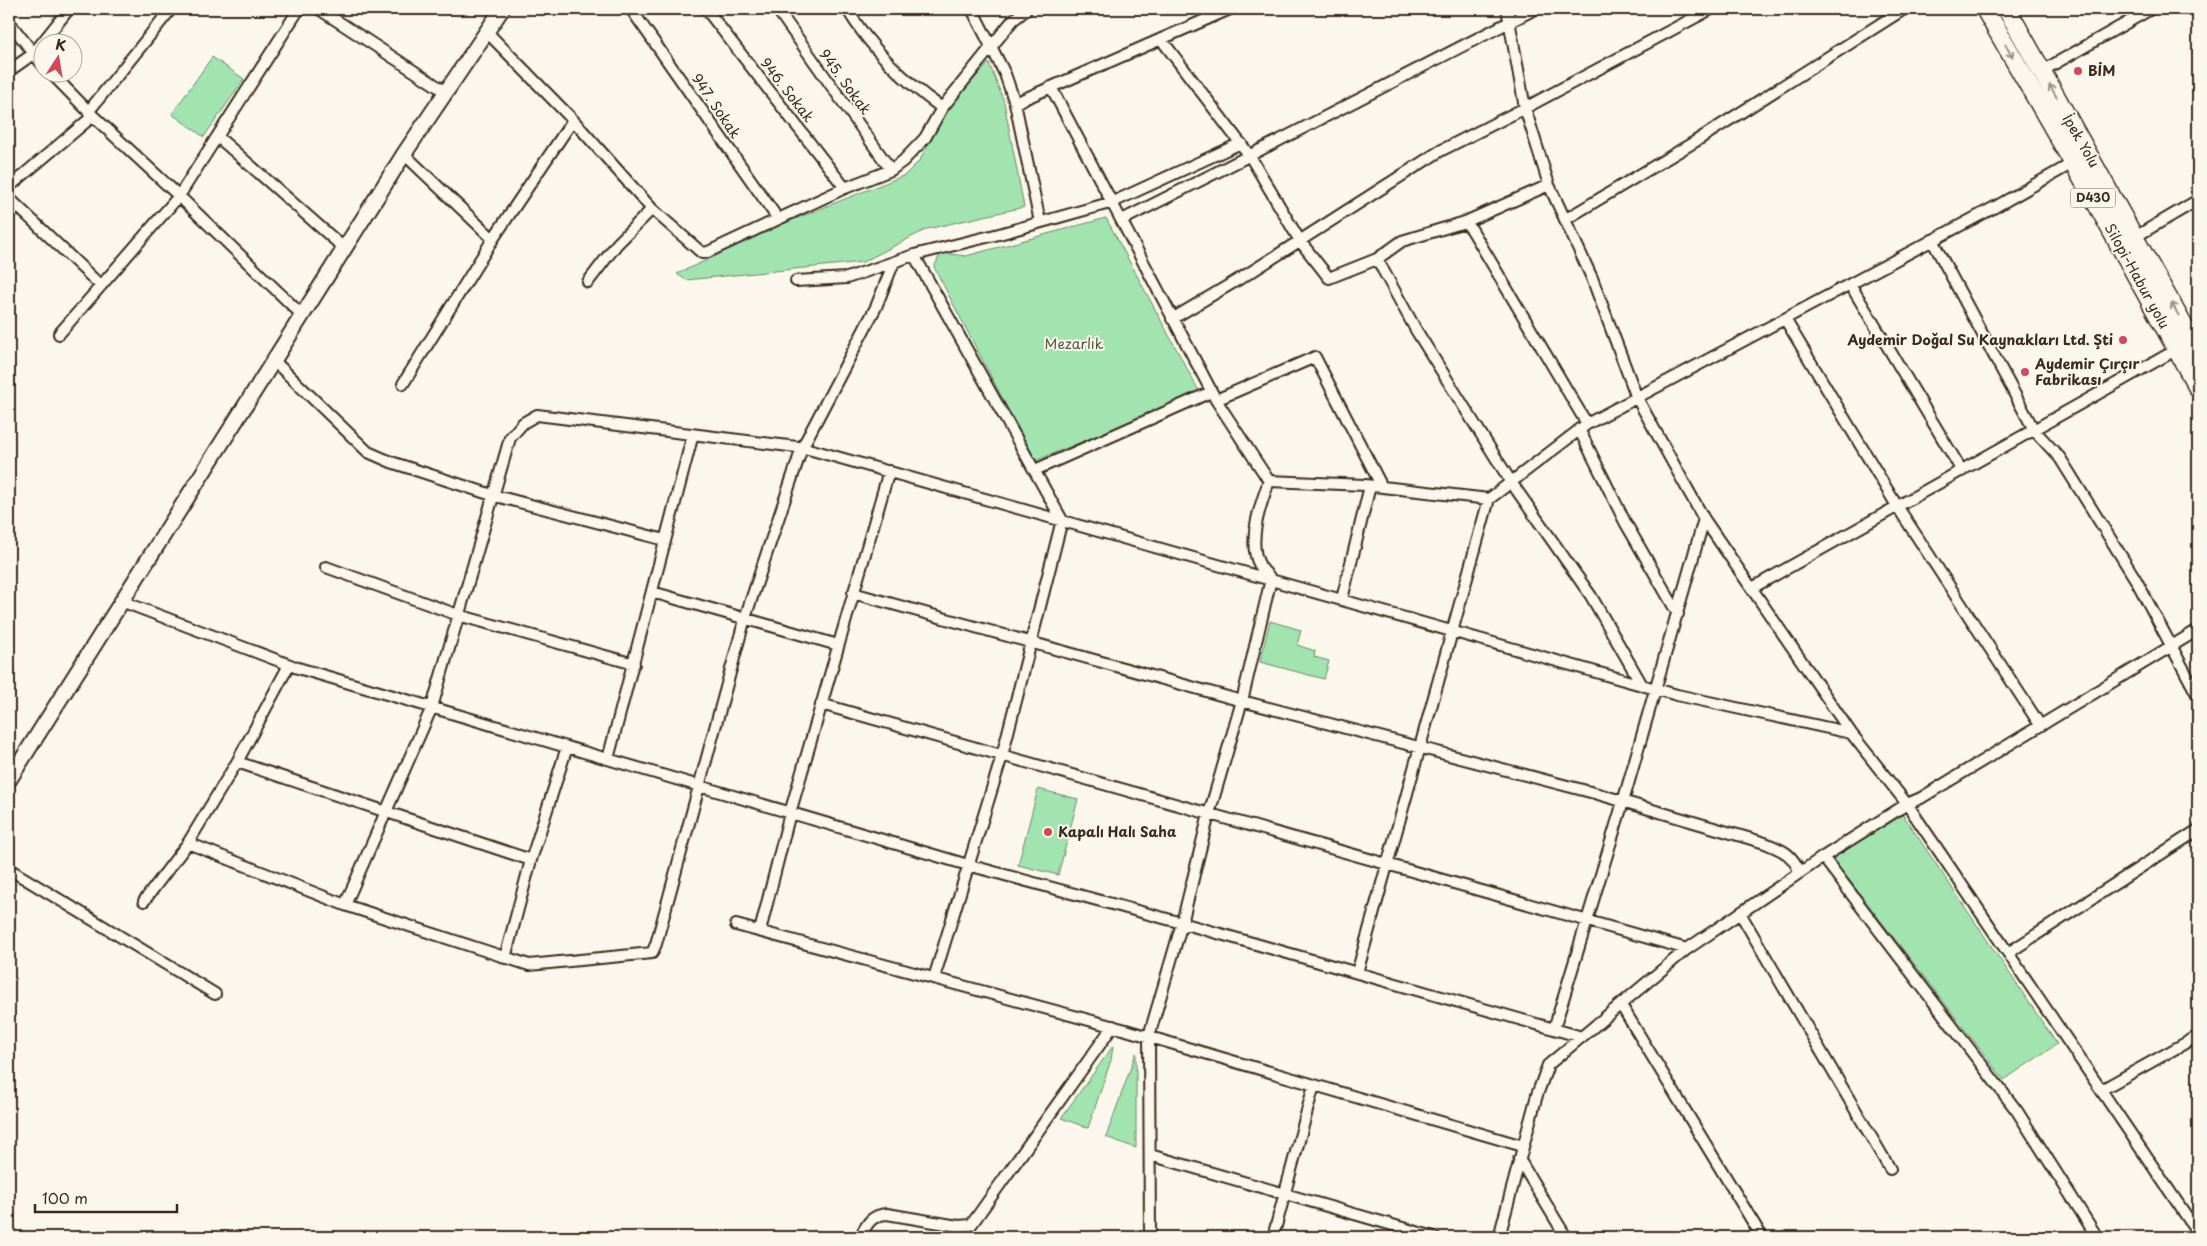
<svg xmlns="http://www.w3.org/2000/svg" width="2207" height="1246" font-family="'Playpen Sans',sans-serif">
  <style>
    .green { fill: #a1e4af; stroke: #6e8766 }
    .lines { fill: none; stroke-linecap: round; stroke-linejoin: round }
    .street-casing { stroke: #3b2a1e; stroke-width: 14 }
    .secondary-casing { stroke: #3b2a1e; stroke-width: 18 }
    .highway-casing { stroke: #3b2a1e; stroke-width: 21 }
    .street { stroke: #fbf7ec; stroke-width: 10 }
    .secondary { stroke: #fbf7ec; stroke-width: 14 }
    .highway { stroke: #fbf7ec; stroke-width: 18 }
    .oneway { stroke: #9b9085 }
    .poi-dot { fill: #d1495b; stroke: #fbf7ec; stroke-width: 2 }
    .labels { text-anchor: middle; stroke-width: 4; stroke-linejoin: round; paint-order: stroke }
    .shield { fill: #fbf7ec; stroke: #75685c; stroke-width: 1 }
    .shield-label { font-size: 12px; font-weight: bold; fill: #3b2a1e }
    .poi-label { font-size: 14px; font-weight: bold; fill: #3b2a1e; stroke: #fbf7ec; text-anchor: start }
    .street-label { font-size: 14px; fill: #3b2a1e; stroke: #fbf7ec }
    .park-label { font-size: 14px; fill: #545842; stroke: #fbf7ec }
  </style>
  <rect width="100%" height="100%" fill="#fbf7ec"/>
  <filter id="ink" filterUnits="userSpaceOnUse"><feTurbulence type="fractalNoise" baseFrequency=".02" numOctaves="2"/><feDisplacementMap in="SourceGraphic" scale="10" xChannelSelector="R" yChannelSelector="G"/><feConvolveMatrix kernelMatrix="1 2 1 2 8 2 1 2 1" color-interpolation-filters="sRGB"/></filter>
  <g filter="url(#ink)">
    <path class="green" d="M 212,57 L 244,79 L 204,137 L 172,114 Z
      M 989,63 L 1004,102 L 1024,207 L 927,229 L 863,262 L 686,280 L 677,274 L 785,223 L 905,175 L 920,160 L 947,108 Z
      M 1106,218 L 1200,393 L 1035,461 L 934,267 L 941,253 L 966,256 Z
      M 1270,621 L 1301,630 L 1297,645 L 1315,651 L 1314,657 L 1329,661 L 1324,679 L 1260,662 Z
      M 1038,789 L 1078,799 L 1058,875 L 1018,865 Z
      M 1903,815 L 2057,1044 L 2004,1080 L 1832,858 Z
      M 1113,1046 L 1111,1060 L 1088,1128 L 1061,1118 Z
      M 1136,1053 L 1136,1148 L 1106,1137 Z"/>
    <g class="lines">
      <g class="street-casing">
        <path id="street" d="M 319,9 L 446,92
          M 631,9 L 778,219
          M 706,9 L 845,188
          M 777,9 L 891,170
          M 847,9 C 871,49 904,81 942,108
          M 972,9 L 1005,74 L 1015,103 L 1040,222
          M 1507,9 L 1525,108 L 1549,185 L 1592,278 L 1637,398 L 1704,519 L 1851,733 L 1907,804 L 2198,1233
          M 9,22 L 42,64
          M 486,31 L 573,120 L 652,209 L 702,253 L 708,252 L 845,188 L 891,170 L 903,161 L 925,138 L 942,108 L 1013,20 L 1027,9
          M 1161,39 L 1250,156 L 1300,241 L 1329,278 L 1377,259 L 1402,241 L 1465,222 L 1549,185
          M 9,71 L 33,54 L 69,9
          M 2042,71 L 2151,9
          M 50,72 L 93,116 L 179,196 L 302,315
          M 1051,87 L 1216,400 L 1269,481 L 1365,485 L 1489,499 L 1587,424 L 1995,207 L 2073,163
          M 1015,103 L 1230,9
          M 88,112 L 171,9
          M 218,137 L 344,248
          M 404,154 L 493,239
          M 9,187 L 93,116
          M 9,198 L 101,286
          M 1566,219 L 1696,141 L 1904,9
          M 1122,220 C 1261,151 1397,79 1535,9
          M 1465,222 L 1472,230 L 1587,424
          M 2135,237 L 2198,200
          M 1932,240 L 2034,430 L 2060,458 L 2136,580 L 2198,696
          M 914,255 L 1062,520 L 1002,756 L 934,978
          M 1377,259 L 1416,330 L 1511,482 L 1591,596 L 1642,685
          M 796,281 L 847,278 L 914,255 L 999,234 L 1113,202 L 1241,143
          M 588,282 L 617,244 L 652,209
          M 1850,284 L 1962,471
          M 1172,319 L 1251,272 L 1440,151 L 1525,108 L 1711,9
          M 1785,319 L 1897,506 L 2040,725
          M 59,334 L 179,196 L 299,9
          M 273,360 L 368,452 L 391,462 L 492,495 L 661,539
          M 403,384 L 493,239 L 573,120
          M 1216,400 L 1315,357 L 1382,487
          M 1579,429 L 1625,522 L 1678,614
          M 1035,470 L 1211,392
          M 326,567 L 458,615 L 634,664
          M 1752,588 L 2167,355
          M 652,592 L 838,645
          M 853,593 L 1242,701 L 1598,794 L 1765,843 C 1784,851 1791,853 1800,872
          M 1342,599 L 1370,486
          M 121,601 L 298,668 L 968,865 L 1182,923 L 1582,1037
          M 821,704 L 1687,949
          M 608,759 L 693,434
          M 237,762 L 531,860
          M 188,843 L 345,905 L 529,965 L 652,953 L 656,944 L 745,618 L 802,448 L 876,307 L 894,262
          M 1823,857 L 2017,1111 L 2097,1237
          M 9,869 L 215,994
          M 144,901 L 188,843 L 237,762 L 289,665
          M 345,905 L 432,707 L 510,438 L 523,423 L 537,415 L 805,448 L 1677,695 L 1851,733
          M 1740,913 L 1890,1169
          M 736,925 L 1126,1030 L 1523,1146
          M 760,931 L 790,813 L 889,471
          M 2008,953 L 2198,830
          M 505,958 L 531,860 L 567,747
          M 1357,973 L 1489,499
          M 1621,1005 L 1762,1237
          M 1554,1029 L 1623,802 L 1704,519
          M 2101,1090 L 2198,1036
          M 1150,1155 L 1434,1237
          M 1519,1159 L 1566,1237
          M 860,1237 C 867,1224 871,1215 887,1214 L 958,1226 L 971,1225 L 1113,1026
          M 1150,1237 L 1149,1036 L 1182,923 L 1209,814 L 1242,701 L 1271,579 C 1267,574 1261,569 1259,564 C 1247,541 1261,503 1269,481
          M 1273,1237 L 1314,1085
          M 1499,1237 L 1537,1095 L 1548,1065 L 1687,949 L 1823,857 L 1907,804 L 1921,798 L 2198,630"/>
      </g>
      <g class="secondary-casing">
        <path id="secondary" d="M 9,780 L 404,154 L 502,9"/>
      </g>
      <g class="highway-casing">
        <path id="highway" d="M 1985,9 L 2098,206 L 2198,388
          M 2007,9 L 2198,352"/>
      </g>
      <use href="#street" class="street"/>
      <use href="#secondary" class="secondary"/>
      <use href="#highway" class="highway"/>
    </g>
    <defs><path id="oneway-shaft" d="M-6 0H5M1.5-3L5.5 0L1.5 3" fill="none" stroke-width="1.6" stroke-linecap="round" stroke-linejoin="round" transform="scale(1.25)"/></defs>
    <g class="oneway">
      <use href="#oneway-shaft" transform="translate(2009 51) rotate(61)"/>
      <use href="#oneway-shaft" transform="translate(2053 91) rotate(-120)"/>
      <use href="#oneway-shaft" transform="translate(2175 309) rotate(-119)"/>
    </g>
  </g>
  <g class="poi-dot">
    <circle cx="2078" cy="71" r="5"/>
    <circle cx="2123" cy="340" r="5"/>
    <circle cx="2025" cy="372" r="5"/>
    <circle cx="1048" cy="832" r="5"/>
  </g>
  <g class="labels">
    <rect class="shield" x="2070.5" y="188.5" width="45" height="19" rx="4"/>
    <g class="shield-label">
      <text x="2093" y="202">D430</text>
    </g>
    <g class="poi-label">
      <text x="2088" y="76">BİM</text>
      <text x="2113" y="345" text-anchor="end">Aydemir Doğal Su Kaynakları Ltd. Şti</text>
      <text x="2035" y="369">Aydemir Çırçır<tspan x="2035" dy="16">Fabrikası</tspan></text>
      <text x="1058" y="837">Kapalı Halı Saha</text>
    </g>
    <g class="street-label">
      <text transform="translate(845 82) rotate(54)" y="5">945. Sokak</text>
      <text transform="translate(787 90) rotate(52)" y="5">946. Sokak</text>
      <text transform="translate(716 106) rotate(56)" y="5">947. Sokak</text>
      <text transform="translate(2081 141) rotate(60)" y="5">İpek Yolu</text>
      <text transform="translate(2137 276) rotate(61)" y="5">Silopi-Habur yolu</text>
    </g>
    <g class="park-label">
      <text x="1074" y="349">Mezarlık</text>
    </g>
  </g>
  <rect width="2207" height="1246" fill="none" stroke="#fbf7ec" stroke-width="30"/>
  <rect x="15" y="15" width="2177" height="1216" fill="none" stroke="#3b2a1e" stroke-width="2" filter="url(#ink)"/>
  <g transform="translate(58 58) rotate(12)"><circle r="24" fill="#fbf7ec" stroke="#aea59a"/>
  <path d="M0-4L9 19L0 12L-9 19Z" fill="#d1495b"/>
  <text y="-8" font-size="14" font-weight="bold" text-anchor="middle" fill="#3b2a1e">K</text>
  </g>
  <path d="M35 1204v8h142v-8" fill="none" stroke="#3b2a1e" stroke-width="2.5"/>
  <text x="42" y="1204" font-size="15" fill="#3b2a1e" stroke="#fbf7ec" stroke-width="4" paint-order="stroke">100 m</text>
</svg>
